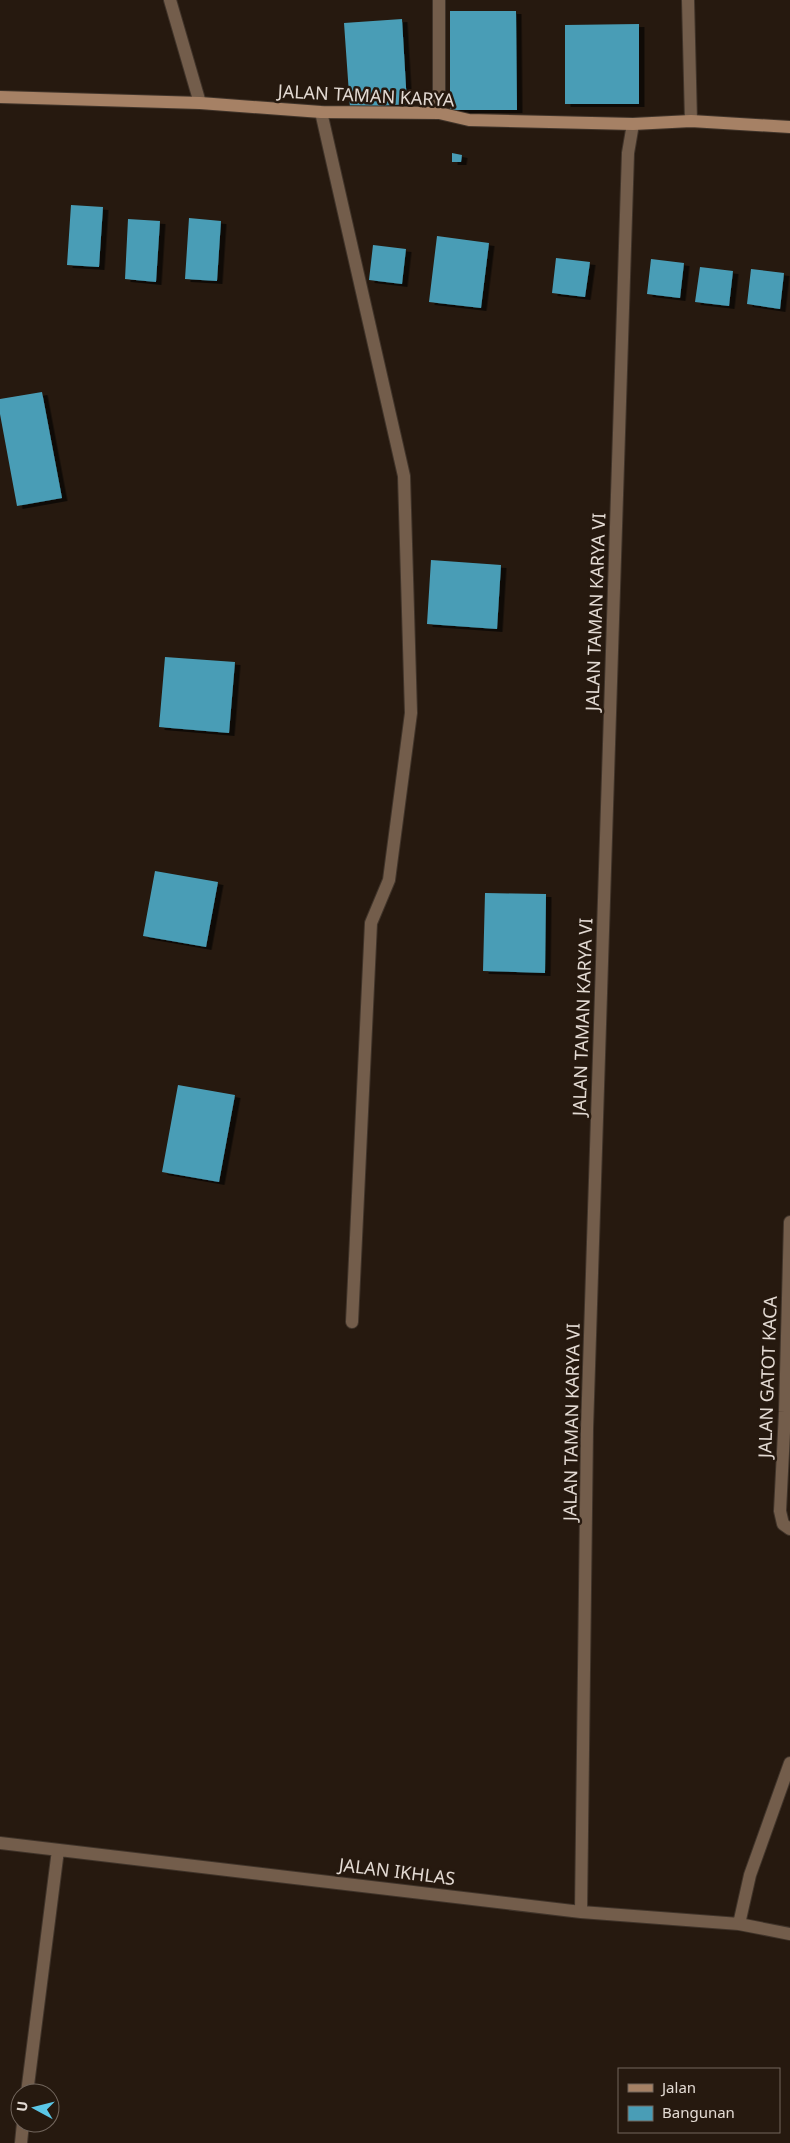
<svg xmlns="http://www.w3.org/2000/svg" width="790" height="2143" font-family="'Noto Sans',sans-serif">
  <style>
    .building { fill: #499db6; filter: url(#shadow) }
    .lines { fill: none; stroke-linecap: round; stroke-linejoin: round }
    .street-casing { stroke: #40342a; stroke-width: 14 }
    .secondary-casing { stroke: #40342a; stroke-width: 14 }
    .street { stroke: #735d4b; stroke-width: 12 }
    .secondary { stroke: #a68165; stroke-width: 12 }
    .labels { text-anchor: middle; stroke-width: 5; stroke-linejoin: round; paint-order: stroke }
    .street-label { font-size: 18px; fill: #e3dad3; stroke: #26190f }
  </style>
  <defs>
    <filter id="shadow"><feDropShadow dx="5.5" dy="3" stdDeviation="0" flood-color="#0009"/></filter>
  </defs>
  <rect width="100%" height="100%" fill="#26190f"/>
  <path class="building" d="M 450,11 L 516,11 L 517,110 L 450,110 Z
    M 402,19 L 407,104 L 350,108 L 344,23 Z
    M 639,24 L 639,104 L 565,104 L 565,25 Z
    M 452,153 L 462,155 L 461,162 L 452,162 Z
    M 71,205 L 103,207 L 99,267 L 67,265 Z
    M 189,218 L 221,221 L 217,281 L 185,279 Z
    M 128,219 L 160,221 L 156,282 L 125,279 Z
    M 437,236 L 489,243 L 481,308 L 429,302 Z
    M 373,245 L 406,249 L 402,284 L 369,280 Z
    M 556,258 L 590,262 L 585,297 L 552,293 Z
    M 651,259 L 684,263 L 680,298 L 647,294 Z
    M 700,267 L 733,271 L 729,306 L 695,302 Z
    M 751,269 L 784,273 L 780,309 L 747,304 Z
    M 42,392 L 62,498 L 17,506 L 0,414 L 0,399 Z
    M 431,560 L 501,565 L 497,629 L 427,624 Z
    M 165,657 L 235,662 L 229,733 L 159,727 Z
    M 155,871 L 218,882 L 206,947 L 143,936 Z
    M 485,893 L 546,894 L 545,973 L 483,971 Z
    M 178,1085 L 235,1095 L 219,1182 L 162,1172 Z"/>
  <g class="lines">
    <g class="street-casing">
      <path id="street" d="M 170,0 L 200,103
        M 439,0 L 439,113
        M 688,0 L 691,121
        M 321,112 L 404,476 L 411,713 L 389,880 L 371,923 L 352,1322
        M 790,1222 L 785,1412 L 780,1511 L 783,1524 L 790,1529
        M 0,1843 L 581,1912 L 739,1924 L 790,1934
        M 581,1912 L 587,1429 L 628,153 L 633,124
        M 739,1924 L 750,1875 L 790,1763
        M 27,2093 L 58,1850
        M 21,2143 L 23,2123"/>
    </g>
    <g class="secondary-casing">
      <path id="secondary" d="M 0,97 L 200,103 L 321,112 L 439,113 L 469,120 L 633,124 L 691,121 L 790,127"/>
    </g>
    <use href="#street" class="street"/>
    <use href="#secondary" class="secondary"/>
  </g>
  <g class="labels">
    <g class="street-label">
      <text transform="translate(366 96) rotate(3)" y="6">JALAN TAMAN KARYA</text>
      <text transform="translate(596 612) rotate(-88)" y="6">JALAN TAMAN KARYA VI</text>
      <text transform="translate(583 1017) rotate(-88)" y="6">JALAN TAMAN KARYA VI</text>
      <text transform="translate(768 1377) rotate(-88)" y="6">JALAN GATOT KACA</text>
      <text transform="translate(572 1422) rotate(-89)" y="6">JALAN TAMAN KARYA VI</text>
      <text transform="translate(397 1872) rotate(7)" y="6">JALAN IKHLAS</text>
    </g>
  </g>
  <rect x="618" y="2068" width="162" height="65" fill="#26190f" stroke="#72665d"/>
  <rect x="628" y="2084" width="25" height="8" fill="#a68165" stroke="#72665d"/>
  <text x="662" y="2093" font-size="15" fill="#e3dad3">Jalan</text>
  <rect x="628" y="2106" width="25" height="15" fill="#499db6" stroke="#72665d"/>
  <text x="662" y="2118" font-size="15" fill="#e3dad3">Bangunan</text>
  <g transform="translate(35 2108) rotate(277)"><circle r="24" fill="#26190f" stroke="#72665d"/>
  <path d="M0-4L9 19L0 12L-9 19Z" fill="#5bc7e7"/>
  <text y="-8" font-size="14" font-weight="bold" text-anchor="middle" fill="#e3dad3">U</text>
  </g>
</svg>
